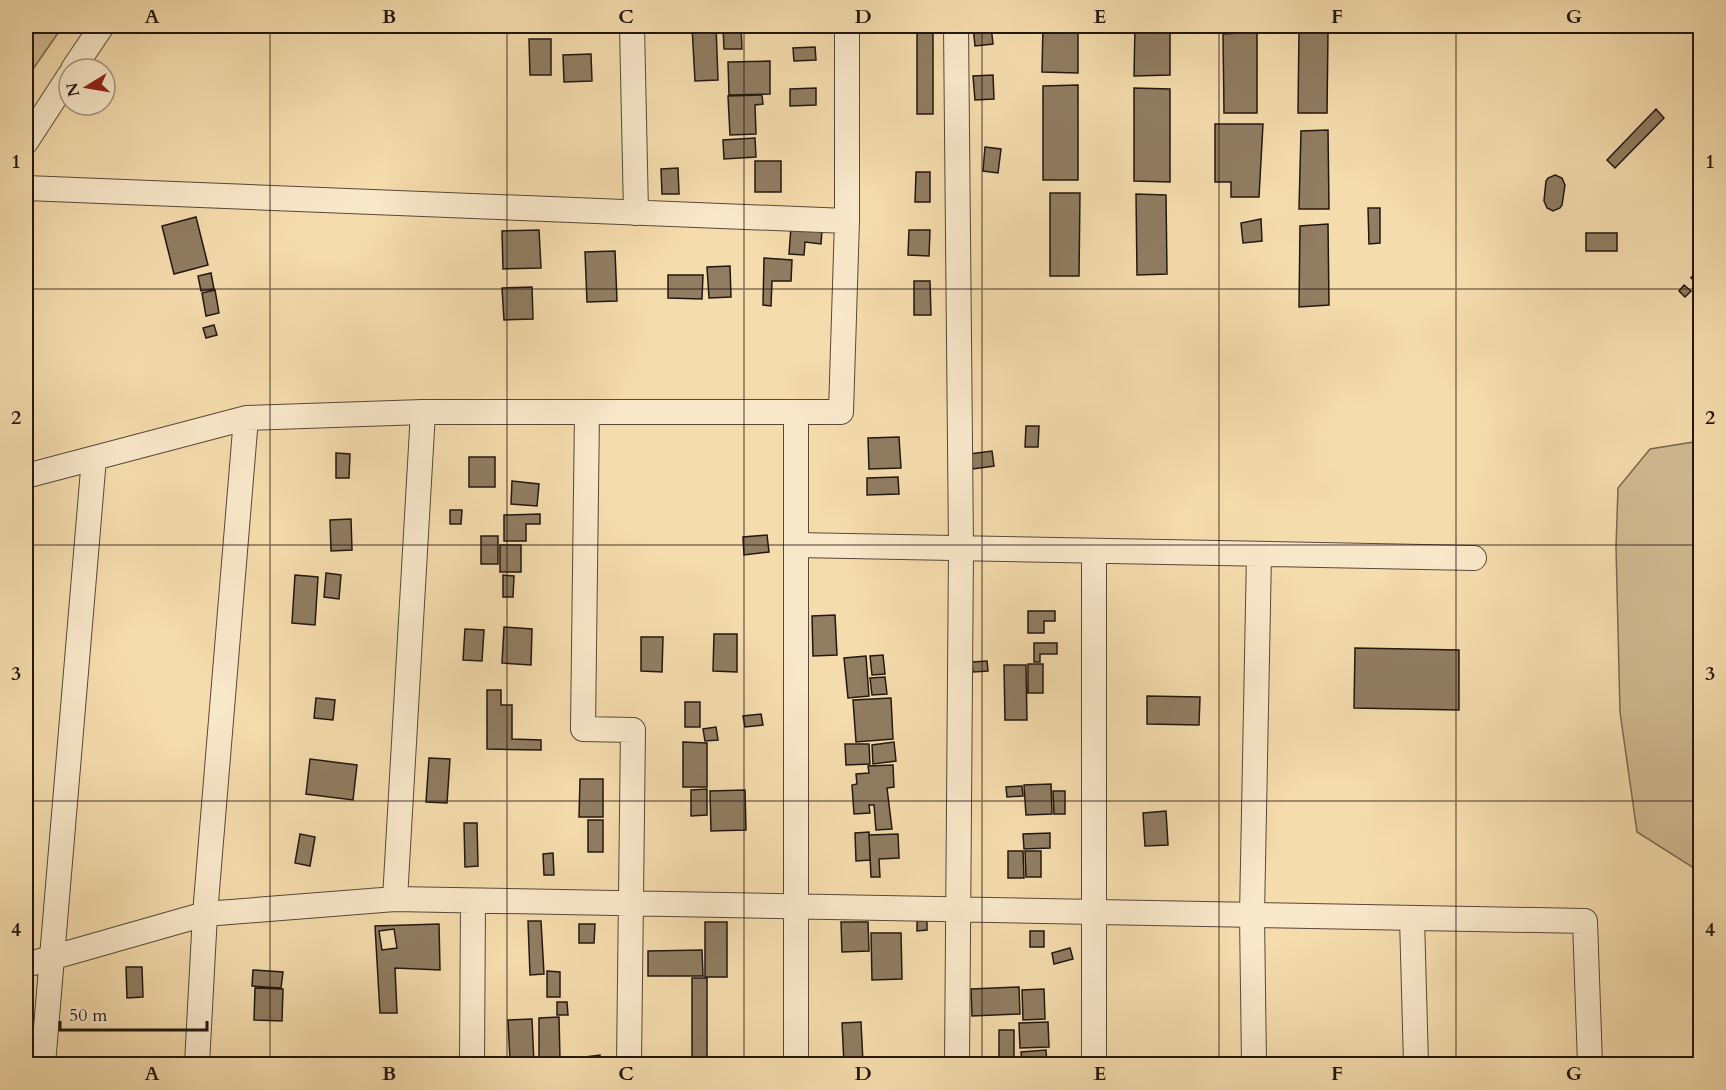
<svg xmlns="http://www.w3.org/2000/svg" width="1726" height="1090" font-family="Cardo,serif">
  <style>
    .green { fill: #d1bb92; stroke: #7a6951; stroke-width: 1.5 }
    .building { fill: #907d62; stroke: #231710; stroke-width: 1.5; fill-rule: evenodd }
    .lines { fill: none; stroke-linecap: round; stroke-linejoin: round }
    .minor-casing { stroke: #584837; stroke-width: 26 }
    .minor { stroke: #f8e8ca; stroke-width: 24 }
    .grid { fill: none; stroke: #231710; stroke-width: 1.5; stroke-opacity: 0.55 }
    .neatline { fill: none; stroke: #231710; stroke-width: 2 }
    .grid-label { font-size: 20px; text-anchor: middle; font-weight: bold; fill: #231710 }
  </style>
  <rect width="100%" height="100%" fill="#f5dcad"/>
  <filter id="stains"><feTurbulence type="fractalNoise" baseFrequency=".00333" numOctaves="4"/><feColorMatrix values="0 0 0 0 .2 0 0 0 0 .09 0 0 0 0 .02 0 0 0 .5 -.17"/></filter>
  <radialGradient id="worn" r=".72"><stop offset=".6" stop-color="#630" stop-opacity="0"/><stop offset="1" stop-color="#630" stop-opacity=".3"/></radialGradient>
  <path class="green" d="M 26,26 L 63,26 L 26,79 Z
    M 1700,441 L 1700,872 L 1637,832 L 1620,712 L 1616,547 L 1618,488 L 1650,449 Z"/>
  <path class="building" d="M 692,26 L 716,26 L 718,80 L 695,81 Z
    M 723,26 L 741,26 L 742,49 L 724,49 Z
    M 973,26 L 991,26 L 993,44 L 975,46 Z
    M 1043,26 L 1078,26 L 1078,73 L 1042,72 Z
    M 1135,26 L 1170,26 L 1170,75 L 1134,76 Z
    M 917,29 L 933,29 L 933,114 L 917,114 Z
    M 1257,32 L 1257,113 L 1224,113 L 1223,34 Z
    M 1299,32 L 1328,32 L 1327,113 L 1298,113 Z
    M 529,39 L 551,39 L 551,75 L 530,75 Z
    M 815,47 L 816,60 L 794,61 L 793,48 Z
    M 591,54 L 592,81 L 564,82 L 563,55 Z
    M 770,61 L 770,94 L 729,95 L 728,62 Z
    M 993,75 L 994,99 L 975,100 L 973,76 Z
    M 1078,85 L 1078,180 L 1043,180 L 1043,86 Z
    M 816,88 L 816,105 L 790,106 L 790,89 Z
    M 1134,88 L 1170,89 L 1170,182 L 1134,181 Z
    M 762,95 L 763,104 L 755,105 L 756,134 L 730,135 L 728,96 Z
    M 1656,109 L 1664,118 L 1615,168 L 1607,160 Z
    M 1215,124 L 1263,124 L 1259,197 L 1231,197 L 1231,182 L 1215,182 Z
    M 1328,130 L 1329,209 L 1299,209 L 1301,131 Z
    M 755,138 L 756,157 L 724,159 L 723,140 Z
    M 985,147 L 1001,149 L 998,173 L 983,171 Z
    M 755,161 L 781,161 L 781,192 L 755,192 Z
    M 678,168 L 679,194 L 662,194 L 661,169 Z
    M 916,172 L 930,172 L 930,202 L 915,202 Z
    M 1555,175 L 1562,178 L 1565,185 L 1562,205 L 1560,208 L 1553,211 L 1547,208 L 1544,201 L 1546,181 L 1548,178 Z
    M 1050,193 L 1080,193 L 1079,276 L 1050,276 Z
    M 1136,194 L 1166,195 L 1167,274 L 1137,275 Z
    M 1368,208 L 1380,208 L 1380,243 L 1369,244 Z
    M 196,217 L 208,265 L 174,274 L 162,226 Z
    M 1261,219 L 1262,241 L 1243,243 L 1241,223 Z
    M 1328,224 L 1329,305 L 1299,307 L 1300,226 Z
    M 791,227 L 822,230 L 821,244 L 805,242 L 804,255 L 789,254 Z
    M 539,230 L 541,268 L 503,269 L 502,231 Z
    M 909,230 L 930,230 L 929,256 L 908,255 Z
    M 1586,233 L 1617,233 L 1617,251 L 1586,251 Z
    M 615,251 L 617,301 L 587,302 L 585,252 Z
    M 764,258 L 792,260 L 791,281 L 772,281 L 771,306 L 763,305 Z
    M 730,266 L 731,297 L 709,298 L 707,267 Z
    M 1697,270 L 1700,273 L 1700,280 L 1698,284 L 1691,278 Z
    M 211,273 L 214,289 L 201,291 L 198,276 Z
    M 668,275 L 703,275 L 702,299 L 668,298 Z
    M 914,281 L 930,281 L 931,315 L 914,315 Z
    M 1684,285 L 1691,291 L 1685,297 L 1679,291 Z
    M 532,287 L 533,319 L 504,320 L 502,288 Z
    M 215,290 L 219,313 L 206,316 L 202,293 Z
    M 214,325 L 217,335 L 206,338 L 203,328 Z
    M 1026,426 L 1039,426 L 1038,447 L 1025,447 Z
    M 899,437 L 901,468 L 869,469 L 868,438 Z
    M 992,451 L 994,466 L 973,469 L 970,454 Z
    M 336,453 L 350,454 L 349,478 L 336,478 Z
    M 469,457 L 495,457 L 495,487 L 469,487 Z
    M 898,477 L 899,494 L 867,495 L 867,478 Z
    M 512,481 L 539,484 L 537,506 L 511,504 Z
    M 450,510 L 462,510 L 461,524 L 450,524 Z
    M 540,514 L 540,524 L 526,524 L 526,541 L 504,541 L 504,515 Z
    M 351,519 L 352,550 L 331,551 L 330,520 Z
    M 767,535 L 769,552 L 744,555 L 743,537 Z
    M 481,536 L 498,536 L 498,564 L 481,564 Z
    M 500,545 L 521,545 L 521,572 L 500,572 Z
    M 326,573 L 341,575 L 339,599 L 324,597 Z
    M 295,575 L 318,577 L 315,625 L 292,623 Z
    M 503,575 L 514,576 L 513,597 L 503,597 Z
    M 1028,611 L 1055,611 L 1055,621 L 1044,621 L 1044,633 L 1028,633 Z
    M 835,615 L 837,655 L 813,656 L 812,616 Z
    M 504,627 L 532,629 L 531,665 L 502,663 Z
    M 465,629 L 484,630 L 482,661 L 463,660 Z
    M 714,634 L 737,634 L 737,672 L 713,671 Z
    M 641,637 L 663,637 L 662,672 L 641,671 Z
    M 1034,643 L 1057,643 L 1057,654 L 1040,654 L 1040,662 L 1034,662 Z
    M 1355,648 L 1459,650 L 1459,710 L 1354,708 Z
    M 883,655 L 885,674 L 872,675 L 870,656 Z
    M 866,656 L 869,696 L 848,698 L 844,658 Z
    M 987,661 L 988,671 L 973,672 L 972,662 Z
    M 1028,664 L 1043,664 L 1043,693 L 1028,693 Z
    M 1004,665 L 1026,665 L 1027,720 L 1005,720 Z
    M 885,677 L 887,694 L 872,695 L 870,678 Z
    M 487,690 L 501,690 L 501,705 L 512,705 L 512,739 L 541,740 L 541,750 L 487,749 Z
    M 1147,696 L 1200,697 L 1199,725 L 1147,724 Z
    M 316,698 L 335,700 L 333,720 L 314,718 Z
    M 891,698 L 893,739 L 856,742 L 853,700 Z
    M 685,702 L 700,702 L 700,727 L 685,727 Z
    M 761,714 L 763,725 L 745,727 L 743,716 Z
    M 716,727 L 718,740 L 705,741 L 703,729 Z
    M 683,742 L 707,743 L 707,787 L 683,787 Z
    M 894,742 L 896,761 L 873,764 L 872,745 Z
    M 845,744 L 869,744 L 870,764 L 846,765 Z
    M 429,758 L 450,759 L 447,803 L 426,802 Z
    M 310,759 L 357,765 L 353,800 L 306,794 Z
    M 893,765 L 894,787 L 887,788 L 892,829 L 876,830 L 874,805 L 869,805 L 870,813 L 854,814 L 852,785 L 857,784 L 856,774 L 869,773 L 868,766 Z
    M 580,779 L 603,779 L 603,817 L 579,817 Z
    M 1051,784 L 1052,814 L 1026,815 L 1024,785 Z
    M 1022,786 L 1023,796 L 1007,797 L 1006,787 Z
    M 707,789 L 707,815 L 691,816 L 691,790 Z
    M 745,790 L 746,830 L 711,831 L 710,791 Z
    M 1053,791 L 1065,791 L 1065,814 L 1054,814 Z
    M 1166,811 L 1168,845 L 1145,846 L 1143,813 Z
    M 588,820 L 603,820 L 603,852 L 588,852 Z
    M 464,823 L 477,823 L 478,866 L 465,867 Z
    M 869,832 L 870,860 L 856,861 L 855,833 Z
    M 1050,833 L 1050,848 L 1024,849 L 1023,834 Z
    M 300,834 L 315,837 L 310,866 L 295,863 Z
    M 898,834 L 899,858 L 879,859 L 880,877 L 871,877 L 869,835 Z
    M 1008,851 L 1023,851 L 1024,878 L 1008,878 Z
    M 1025,851 L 1041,851 L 1041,877 L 1026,877 Z
    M 553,853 L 554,875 L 544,875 L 543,854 Z
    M 528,921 L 541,921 L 544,974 L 530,975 Z
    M 917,921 L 927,921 L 927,930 L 917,931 Z
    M 705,922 L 727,922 L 727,977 L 705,977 Z
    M 841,922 L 868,922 L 869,951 L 842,952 Z
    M 439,924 L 440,970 L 395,968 L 397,1013 L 380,1013 L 375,926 ZM 394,929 L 397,948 L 382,950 L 379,931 Z
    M 579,924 L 595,924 L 594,943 L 579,943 Z
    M 1030,931 L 1044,931 L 1044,947 L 1030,947 Z
    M 871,933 L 901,933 L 902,979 L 872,980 Z
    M 1070,948 L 1073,959 L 1054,964 L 1052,953 Z
    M 702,950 L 703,976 L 648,976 L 648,951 Z
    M 126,967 L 142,967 L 143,997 L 127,998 Z
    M 253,970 L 283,972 L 281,988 L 252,986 Z
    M 547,971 L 560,972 L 560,997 L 547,997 Z
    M 692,978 L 707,978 L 707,1064 L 692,1064 Z
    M 1019,987 L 1020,1014 L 972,1016 L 971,989 Z
    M 255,988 L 283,989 L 282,1021 L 254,1020 Z
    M 1044,989 L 1045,1019 L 1023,1020 L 1022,990 Z
    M 557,1002 L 567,1002 L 568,1015 L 557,1015 Z
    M 559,1017 L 560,1059 L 539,1059 L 539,1018 Z
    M 532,1019 L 534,1064 L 522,1064 L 521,1059 L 510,1060 L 508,1020 Z
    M 861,1022 L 863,1063 L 844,1064 L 842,1023 Z
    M 1048,1022 L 1049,1047 L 1020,1048 L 1019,1023 Z
    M 999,1030 L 1014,1030 L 1014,1064 L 999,1064 Z
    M 1046,1050 L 1047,1064 L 1022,1064 L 1021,1052 Z
    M 600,1055 L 601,1064 L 587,1064 L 586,1057 Z"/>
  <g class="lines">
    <g class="minor-casing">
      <path id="minor" d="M 632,26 L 636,213
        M 956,26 L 961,548 L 957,1064
        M 73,69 L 102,26
        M 26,142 L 69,76
        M 26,188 L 847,221
        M 587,412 L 583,729 L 633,730 L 629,1064
        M 796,412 L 796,1064
        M 26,476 L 246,418 L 423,412 L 841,412 L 847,221 L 847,26
        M 797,545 L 1474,558
        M 1094,551 L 1094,1064
        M 395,899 L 423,412
        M 1412,918 L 1416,1064
        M 26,965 L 205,914 L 395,899 L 1585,921 L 1590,1064
        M 43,1064 L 94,458
        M 197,1064 L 205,914 L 246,418
        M 472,1064 L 473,901
        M 1254,1064 L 1252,915 L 1259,554"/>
    </g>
    <use href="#minor" class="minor"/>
  </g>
  <path class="grid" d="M 270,26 L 270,1064M 507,26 L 507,1064M 744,26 L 744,1064M 982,26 L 982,1064M 1219,26 L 1219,1064M 1456,26 L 1456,1064M 26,289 L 1700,289M 26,545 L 1700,545M 26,801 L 1700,801"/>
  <rect width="1726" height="1090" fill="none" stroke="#f5dcad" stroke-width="66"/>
  <g transform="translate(87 87) rotate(259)"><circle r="28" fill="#f8e8ca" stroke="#a39480" stroke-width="1.5"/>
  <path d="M0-4.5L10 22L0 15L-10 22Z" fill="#8f2418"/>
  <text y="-9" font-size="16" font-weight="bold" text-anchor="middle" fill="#231710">N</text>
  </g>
  <path d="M60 1021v9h147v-9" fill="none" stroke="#231710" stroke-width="3"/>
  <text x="69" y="1021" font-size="18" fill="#231710" stroke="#f8e8ca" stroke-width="4.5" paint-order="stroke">50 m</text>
  <rect x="33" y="33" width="1660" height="1024" class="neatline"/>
  <g class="grid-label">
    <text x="152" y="23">A</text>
    <text x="389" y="23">B</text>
    <text x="626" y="23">C</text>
    <text x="863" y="23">D</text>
    <text x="1100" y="23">E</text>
    <text x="1337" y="23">F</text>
    <text x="1574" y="23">G</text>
    <text x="16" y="168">1</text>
    <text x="1710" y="168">1</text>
    <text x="16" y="424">2</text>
    <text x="1710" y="424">2</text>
    <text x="16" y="680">3</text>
    <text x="1710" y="680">3</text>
    <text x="16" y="936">4</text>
    <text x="1710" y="936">4</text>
    <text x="152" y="1080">A</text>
    <text x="389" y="1080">B</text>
    <text x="626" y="1080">C</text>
    <text x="863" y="1080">D</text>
    <text x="1100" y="1080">E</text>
    <text x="1337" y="1080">F</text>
    <text x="1574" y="1080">G</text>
  </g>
  <rect width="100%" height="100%" filter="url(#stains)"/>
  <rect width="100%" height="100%" fill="url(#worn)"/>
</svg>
